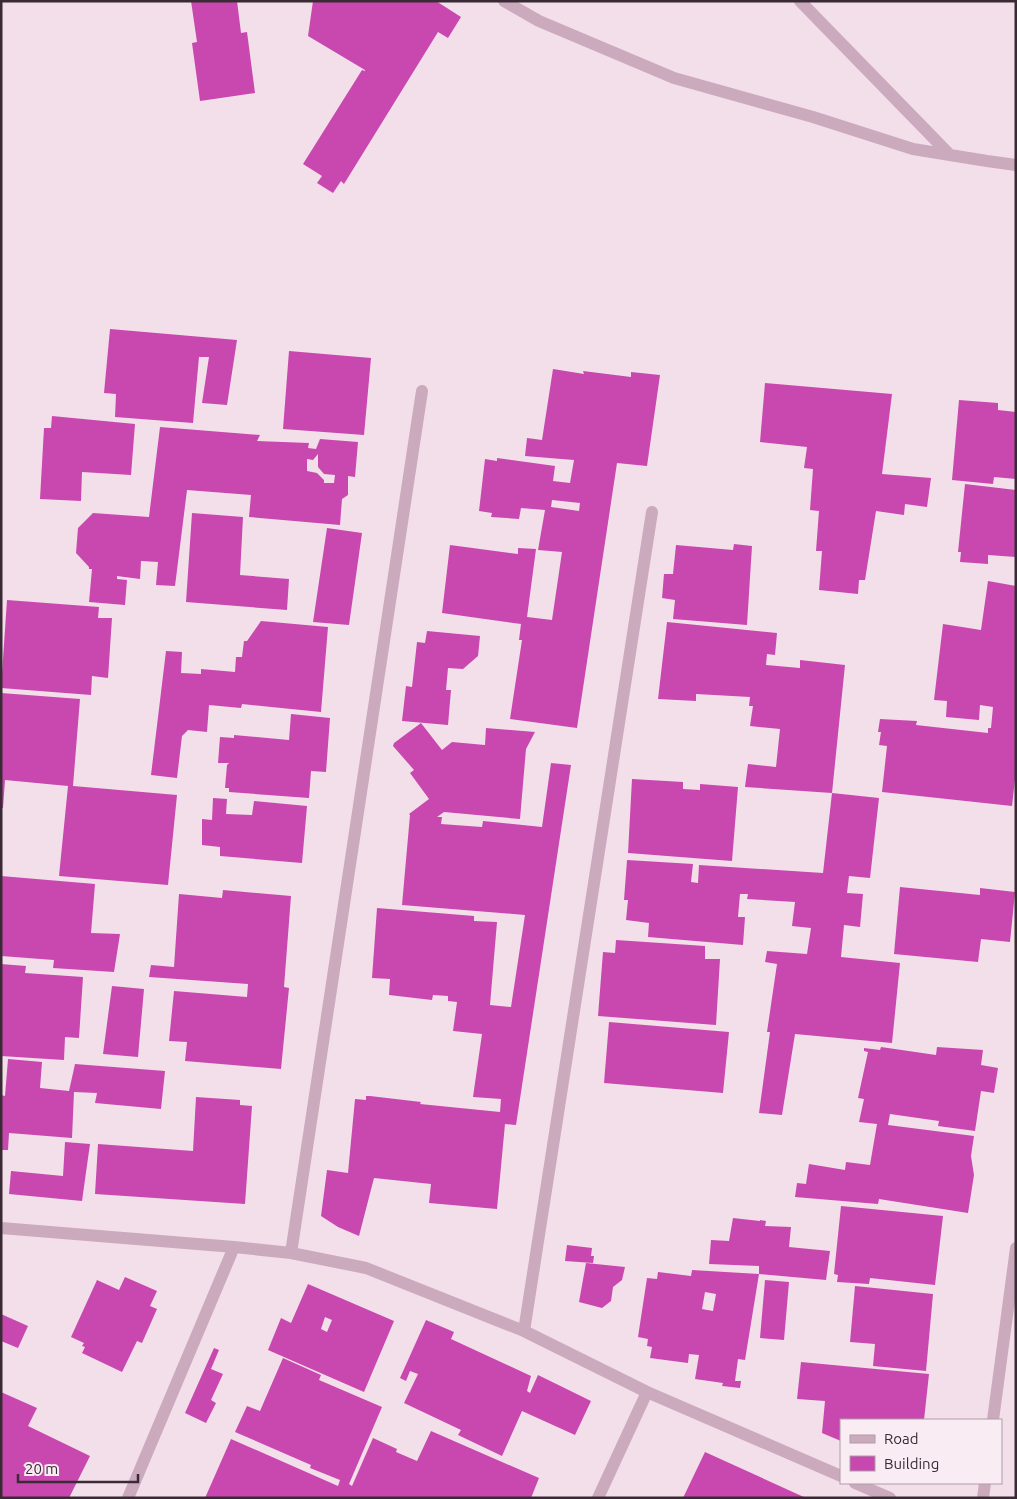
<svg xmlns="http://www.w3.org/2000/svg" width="1017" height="1499" font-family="Ubuntu,sans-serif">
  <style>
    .building { fill: #c848af; fill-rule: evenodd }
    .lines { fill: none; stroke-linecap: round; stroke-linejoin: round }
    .street { stroke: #ccaabe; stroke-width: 12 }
  </style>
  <rect width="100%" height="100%" fill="#f3dfe9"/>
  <path class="building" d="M 191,1 L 237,1 L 241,33 L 247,32 L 255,93 L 200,101 L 192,43 L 197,42 Z
    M 313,1 L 436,1 L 461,17 L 448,38 L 438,32 L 344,184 L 341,181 L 333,193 L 317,183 L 322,176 L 303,164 L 362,70 L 365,71 L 365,70 L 308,36 Z
    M 110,329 L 237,340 L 227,405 L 202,403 L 209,357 L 199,357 L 193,423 L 115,417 L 116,394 L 104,393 Z
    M 289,351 L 371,358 L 364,435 L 283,429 Z
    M 553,369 L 584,374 L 583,371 L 631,377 L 631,372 L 660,375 L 647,466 L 617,463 L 577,728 L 510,719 L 522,640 L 519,640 L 521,624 L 442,613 L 450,545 L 518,554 L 518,548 L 536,549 L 527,617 L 552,620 L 562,552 L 538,550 L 545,510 L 521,508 L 519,519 L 491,517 L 492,513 L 479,511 L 485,459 L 497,461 L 497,458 L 555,466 L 553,481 L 570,483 L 574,460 L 525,456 L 527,438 L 542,440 ZM 552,500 L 580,503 L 579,511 L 551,507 Z
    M 765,383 L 892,394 L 882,474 L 931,478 L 927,507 L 905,504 L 904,515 L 876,511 L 865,580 L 859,580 L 858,594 L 819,590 L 822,551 L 816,551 L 819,511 L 810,510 L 813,469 L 804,468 L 807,447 L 760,442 Z
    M 959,400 L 998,403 L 998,410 L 1016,412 L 1016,479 L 994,477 L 993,484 L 952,480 Z
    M 52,416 L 135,424 L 131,475 L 82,472 L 81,501 L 40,499 L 44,428 L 51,428 Z
    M 160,427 L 260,435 L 257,441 L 309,443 L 308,448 L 316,449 L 320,439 L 358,442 L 355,477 L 348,476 L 348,495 L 342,499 L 340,525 L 249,517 L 251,495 L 187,490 L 175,586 L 156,585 L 158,562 L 141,561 L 140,579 L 117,576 L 117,579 L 127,580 L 125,605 L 89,602 L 92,569 L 89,569 L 89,567 L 76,553 L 78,528 L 93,513 L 149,517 ZM 318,454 L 318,467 L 324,474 L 335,475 L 334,483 L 324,483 L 324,480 L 317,473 L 307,471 L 307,459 L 313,460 Z
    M 965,484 L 1016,490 L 1016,557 L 988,555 L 988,564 L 960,562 L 961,552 L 958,552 Z
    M 192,513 L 243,517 L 240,575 L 289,579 L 287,610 L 186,602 Z
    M 327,528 L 362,533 L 349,625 L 313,622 Z
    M 734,544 L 752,546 L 747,625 L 673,619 L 675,600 L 662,598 L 664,574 L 673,574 L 676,545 L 733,550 Z
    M 988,581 L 1016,586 L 1016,770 L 1012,806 L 882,792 L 887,746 L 879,745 L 881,732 L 878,732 L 880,719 L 917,721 L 916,725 L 988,733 L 988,728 L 991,728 L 993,707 L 980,705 L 979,720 L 946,717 L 947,701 L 934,700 L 943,624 L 981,630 Z
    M 7,600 L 99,607 L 98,618 L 112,618 L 108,678 L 92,676 L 91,695 L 1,688 Z
    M 261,621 L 328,627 L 321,712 L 242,704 L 241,708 L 209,705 L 207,732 L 188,730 L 182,736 L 177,778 L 151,775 L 166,651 L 182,652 L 181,673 L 201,674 L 201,669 L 235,672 L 236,657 L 242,657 L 244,641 L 247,641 Z
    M 667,622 L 777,633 L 775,655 L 767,654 L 766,665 L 800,668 L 800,660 L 845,665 L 832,793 L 745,787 L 748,764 L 776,767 L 780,729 L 750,726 L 753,706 L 749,706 L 750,697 L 696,694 L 696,701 L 658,699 Z
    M 427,631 L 480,636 L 478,656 L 463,669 L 448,668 L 446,690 L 451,690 L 448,725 L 402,721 L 406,686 L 412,687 L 417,642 L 425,643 Z
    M 1,693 L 80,699 L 73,786 L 177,795 L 168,885 L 59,876 L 68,786 L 5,780 L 3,808 L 1,808 Z
    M 291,714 L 330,718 L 326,772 L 311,771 L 309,798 L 229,792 L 229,788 L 225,788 L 227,765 L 229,763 L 218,763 L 220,737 L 234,738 L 234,735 L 289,740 Z
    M 421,723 L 442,750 L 452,742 L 485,745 L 486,728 L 535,732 L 526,749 L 520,819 L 444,812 L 437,817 L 442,817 L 441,824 L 482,827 L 483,821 L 542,827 L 551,763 L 571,765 L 516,1125 L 505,1124 L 497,1209 L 429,1203 L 431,1184 L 374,1178 L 359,1236 L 338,1227 L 321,1216 L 327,1170 L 348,1173 L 355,1099 L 366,1100 L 366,1096 L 370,1096 L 421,1102 L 420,1104 L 500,1112 L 501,1099 L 473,1097 L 482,1034 L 453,1031 L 457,1002 L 448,1001 L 448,996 L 433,995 L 432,1000 L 389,995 L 390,979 L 372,978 L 377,908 L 474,916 L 474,921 L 497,922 L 490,1005 L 511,1007 L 525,915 L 402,905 L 410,815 L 409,814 L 429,799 L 410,773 L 414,770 L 393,746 L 394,743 Z
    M 632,779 L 683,782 L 683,789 L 700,790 L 700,784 L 738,787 L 732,861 L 628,853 Z
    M 832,793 L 879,798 L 870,878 L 849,876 L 847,893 L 863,894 L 860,927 L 844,925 L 841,957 L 900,963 L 892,1043 L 795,1034 L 782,1115 L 759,1113 L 770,1032 L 767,1032 L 777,964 L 765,962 L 767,951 L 807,954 L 811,928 L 792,926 L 795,902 L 747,899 L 748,894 L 740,894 L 738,917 L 745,917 L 743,945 L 648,937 L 649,923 L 626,920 L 628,900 L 624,900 L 627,860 L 693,864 L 691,882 L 698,883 L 699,865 L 823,873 Z
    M 213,798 L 227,799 L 226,814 L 252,815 L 254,801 L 307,806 L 302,863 L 220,856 L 220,847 L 202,845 L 202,819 L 212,820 Z
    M 1,876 L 95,884 L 91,933 L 120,934 L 114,972 L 53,968 L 54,960 L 1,956 Z
    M 900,887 L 980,895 L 980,888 L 1015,892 L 1010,942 L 981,939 L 978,962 L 894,954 Z
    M 223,890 L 291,896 L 284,987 L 289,988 L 281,1069 L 185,1061 L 187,1042 L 169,1041 L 174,991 L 247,997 L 248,984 L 149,977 L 151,965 L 174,967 L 179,894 L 222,898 Z
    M 616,940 L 705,946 L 705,959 L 720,959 L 716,1025 L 598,1016 L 603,952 L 615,953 Z
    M 1,964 L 26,966 L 25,973 L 83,977 L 79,1038 L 65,1037 L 64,1060 L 1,1056 Z
    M 112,986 L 144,989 L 138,1057 L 103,1054 Z
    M 609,1022 L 729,1032 L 723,1093 L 604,1083 Z
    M 881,1047 L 936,1055 L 937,1047 L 983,1050 L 981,1065 L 998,1068 L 994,1093 L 981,1091 L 975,1131 L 938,1126 L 939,1121 L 890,1114 L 888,1125 L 974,1136 L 971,1156 L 974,1175 L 968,1213 L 879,1199 L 878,1204 L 795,1197 L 797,1183 L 806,1184 L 809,1164 L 845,1170 L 846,1162 L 870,1165 L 877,1124 L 859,1122 L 864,1099 L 858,1098 L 868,1052 L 864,1051 L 864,1048 L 880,1050 Z
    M 8,1059 L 42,1062 L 40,1088 L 69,1091 L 75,1064 L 165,1071 L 161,1109 L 95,1103 L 97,1093 L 74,1092 L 72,1138 L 9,1133 L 8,1150 L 1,1150 L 1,1095 L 5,1096 Z
    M 196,1097 L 240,1100 L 240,1105 L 252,1106 L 245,1204 L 95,1194 L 98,1144 L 193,1151 Z
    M 65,1142 L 90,1144 L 82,1201 L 9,1194 L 11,1171 L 63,1176 Z
    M 841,1206 L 943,1216 L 935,1285 L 870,1278 L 869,1284 L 837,1282 L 838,1275 L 834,1274 Z
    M 733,1218 L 760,1221 L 760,1220 L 766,1221 L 765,1226 L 791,1227 L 789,1247 L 830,1251 L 826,1280 L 759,1274 L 745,1360 L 738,1359 L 735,1381 L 741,1381 L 740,1388 L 722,1386 L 723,1383 L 695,1379 L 699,1355 L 689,1354 L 688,1363 L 650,1358 L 652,1347 L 647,1346 L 648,1339 L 638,1337 L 647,1278 L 657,1279 L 658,1272 L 691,1276 L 692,1270 L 759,1274 L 759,1266 L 709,1264 L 711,1240 L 729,1241 ZM 705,1292 L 716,1294 L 713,1311 L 702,1309 Z
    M 567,1245 L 592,1248 L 591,1256 L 594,1256 L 593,1263 L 565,1261 Z
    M 586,1263 L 625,1267 L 622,1280 L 613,1287 L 611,1301 L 602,1308 L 579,1302 Z
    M 125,1277 L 157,1291 L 150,1306 L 157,1309 L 142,1343 L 137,1341 L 122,1372 L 82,1353 L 85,1347 L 82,1346 L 84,1343 L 71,1337 L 97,1280 L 119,1290 Z
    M 765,1280 L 789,1282 L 784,1340 L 760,1338 Z
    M 308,1284 L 394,1321 L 364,1392 L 268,1350 L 281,1318 L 291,1323 ZM 325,1317 L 332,1320 L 327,1332 L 321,1329 Z
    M 855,1286 L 933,1294 L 926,1371 L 873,1366 L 875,1344 L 850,1342 Z
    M 1,1314 L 28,1326 L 18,1348 L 1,1341 Z
    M 426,1320 L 454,1332 L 451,1339 L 531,1376 L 527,1391 L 530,1393 L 538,1375 L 591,1401 L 575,1435 L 522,1411 L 502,1456 L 458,1435 L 461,1430 L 404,1403 L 418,1374 L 410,1371 L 406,1381 L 400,1378 Z
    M 214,1348 L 219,1350 L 211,1369 L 223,1374 L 211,1400 L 216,1403 L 206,1423 L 185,1413 Z
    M 283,1358 L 321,1375 L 319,1380 L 382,1407 L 349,1484 L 352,1486 L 373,1438 L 397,1449 L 396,1452 L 417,1461 L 431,1431 L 539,1478 L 531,1498 L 205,1498 L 231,1439 L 338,1486 L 340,1480 L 310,1468 L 311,1465 L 235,1432 L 247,1406 L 260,1411 Z
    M 801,1362 L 929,1374 L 924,1420 L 841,1420 L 841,1441 L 822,1433 L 825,1401 L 797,1399 Z
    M 1,1392 L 37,1408 L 28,1426 L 90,1456 L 69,1498 L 1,1498 Z
    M 705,1452 L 806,1498 L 683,1498 Z"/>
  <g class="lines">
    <path class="street" d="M 504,1 L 539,21 L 674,78 L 813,117 L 913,149 L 987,161 L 1016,165
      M 800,1 L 950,155
      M 1,1228 L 234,1247 L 291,1253 L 366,1268 L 524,1331 L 647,1392 L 841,1476
      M 291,1253 L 422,391
      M 524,1331 L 652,512
      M 993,1420 L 1016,1248
      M 855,1483 L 890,1498
      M 128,1498 L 234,1247
      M 598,1498 L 647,1392
      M 983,1498 L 985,1483"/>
  </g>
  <rect width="1017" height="1499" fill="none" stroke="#392a35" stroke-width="5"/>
  <rect x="840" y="1419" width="162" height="65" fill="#faecf3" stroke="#ad9ea7"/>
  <rect x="850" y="1435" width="25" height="8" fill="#ccaabe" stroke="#ad9ea7"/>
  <text x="884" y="1444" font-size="15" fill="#392a35">Road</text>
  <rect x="850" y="1456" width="25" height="15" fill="#c848af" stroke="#ad9ea7"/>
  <text x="884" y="1469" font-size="15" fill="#392a35">Building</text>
  <path d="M18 1474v8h120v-8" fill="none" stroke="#392a35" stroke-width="2.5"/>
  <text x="25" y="1474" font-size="15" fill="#392a35" stroke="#faecf3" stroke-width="4" paint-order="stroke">20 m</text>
</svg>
